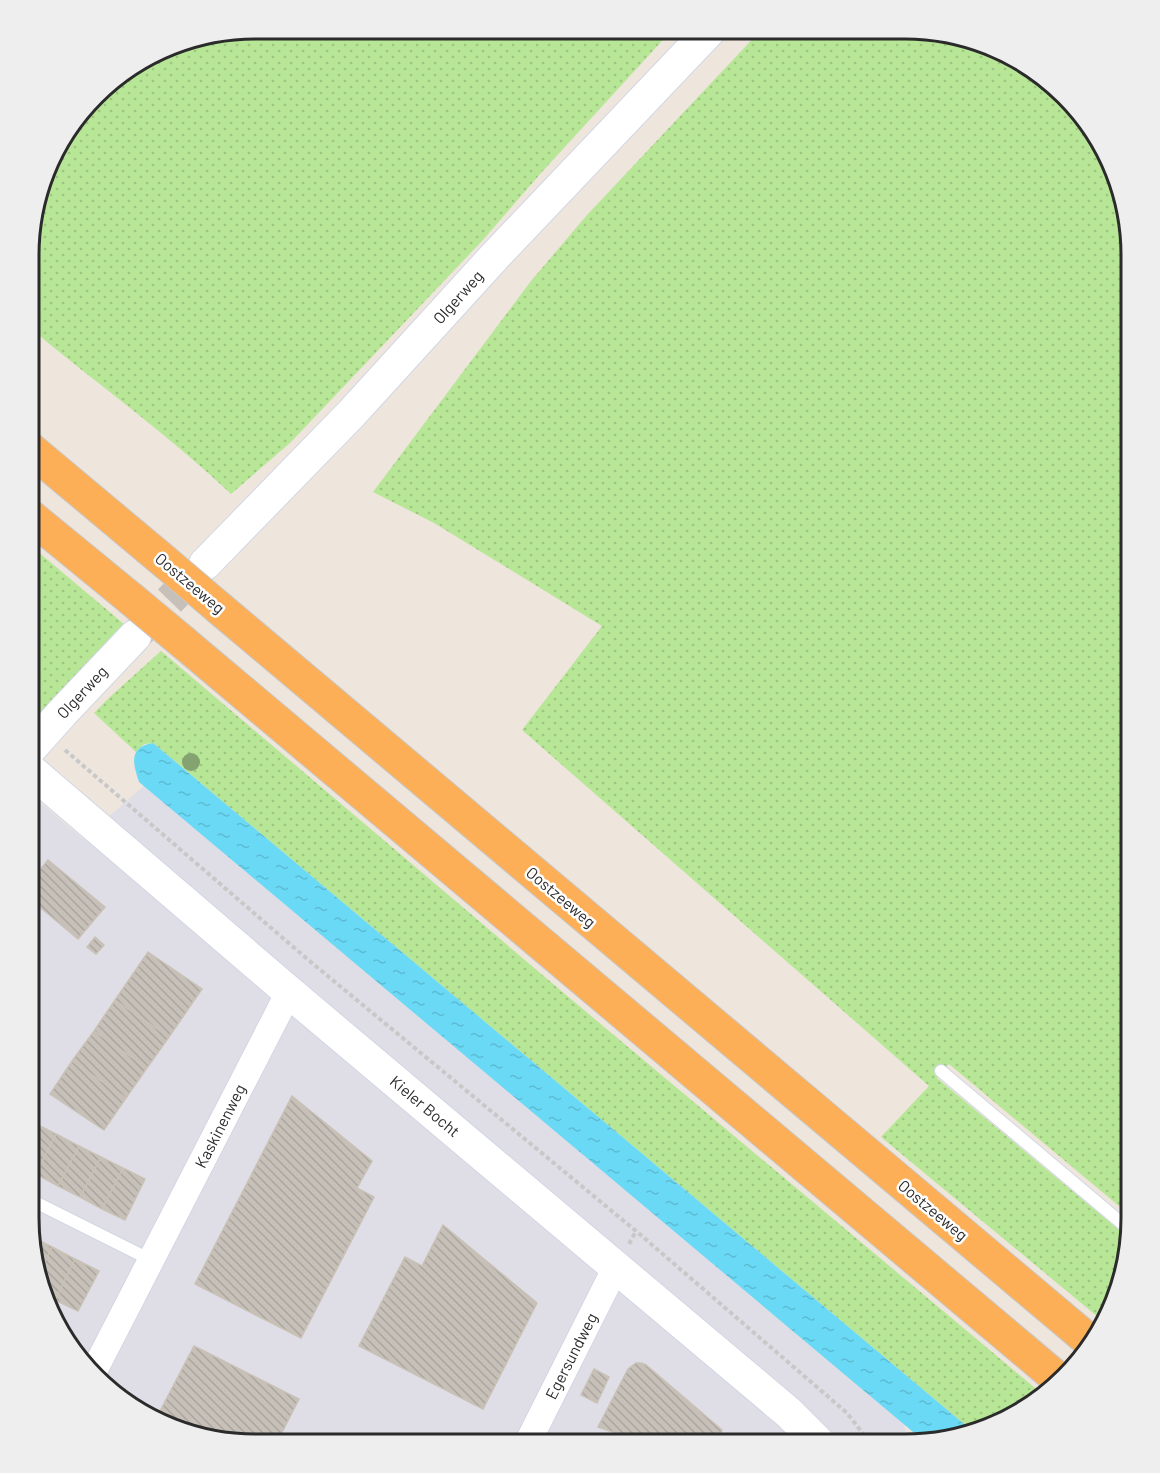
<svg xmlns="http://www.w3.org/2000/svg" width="1160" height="1473" font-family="Barlow,sans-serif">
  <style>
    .industrial { fill: #dfdee6 }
    .green { fill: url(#green-dots) }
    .water { fill: url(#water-ripples) }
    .building { fill: url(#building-back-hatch); stroke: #c9c1b6; stroke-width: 1.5 }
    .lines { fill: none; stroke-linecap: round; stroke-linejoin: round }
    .tertiary-tunnel { stroke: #c7c0b9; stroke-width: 32; stroke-dasharray: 32 16; stroke-linecap: butt }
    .service-casing { stroke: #d2d7e5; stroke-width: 14 }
    .minor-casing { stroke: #d2d7e5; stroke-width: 28 }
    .tertiary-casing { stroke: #d2d7e5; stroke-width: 34 }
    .trunk-casing { stroke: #c8c8c8; stroke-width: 35 }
    .path { stroke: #c8c8c8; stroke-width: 4; stroke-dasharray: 4.5 3; stroke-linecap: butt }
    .service { stroke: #fff; stroke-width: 12 }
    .minor { stroke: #fff; stroke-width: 26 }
    .tertiary { stroke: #fff; stroke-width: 32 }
    .trunk { stroke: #fcaf57; stroke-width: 33 }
    .trunk-bridge-casing { stroke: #c8c8c8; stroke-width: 35; stroke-linecap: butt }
    .trunk-bridge { stroke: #fcaf57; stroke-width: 33 }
    .tree { fill: #84a370 }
    .labels { text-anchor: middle; stroke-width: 5; stroke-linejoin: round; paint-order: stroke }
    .street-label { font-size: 16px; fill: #2b2b2b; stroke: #fff }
    .rim { fill: none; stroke: #2b2b2b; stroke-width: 3 }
  </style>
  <defs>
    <pattern id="green-dots" width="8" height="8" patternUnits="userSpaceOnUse" patternTransform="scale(1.5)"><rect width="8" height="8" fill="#b7e796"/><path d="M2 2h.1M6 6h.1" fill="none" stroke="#9ec681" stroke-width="1.8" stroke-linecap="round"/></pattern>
    <pattern id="water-ripples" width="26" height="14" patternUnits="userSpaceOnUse" patternTransform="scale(1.5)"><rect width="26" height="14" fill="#6ad9f5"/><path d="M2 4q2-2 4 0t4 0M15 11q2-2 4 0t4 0" fill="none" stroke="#5cbad2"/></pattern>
    <pattern id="building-back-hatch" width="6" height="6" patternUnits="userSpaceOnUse" patternTransform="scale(1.5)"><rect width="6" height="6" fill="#c6c0b8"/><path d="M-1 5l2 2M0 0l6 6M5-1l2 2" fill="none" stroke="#aaa59e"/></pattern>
  </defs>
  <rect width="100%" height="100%" fill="#eee5dd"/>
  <path class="industrial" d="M 154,777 L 899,1399 L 908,1444 L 240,1444 L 182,1432 L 130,1406 L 59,1331 L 36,1276 L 29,1218 L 29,793 L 83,839 Z"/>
  <path class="green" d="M 255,29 L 672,30 L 541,173 L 482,241 L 290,443 L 231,494 C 168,434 97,384 30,328 L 30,225 L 59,142 L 106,85 L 182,41 Z
    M 761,30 L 935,30 L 1031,67 L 1101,142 L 1124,196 L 1131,255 L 1131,1216 L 949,1064 L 937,1078 L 1130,1239 L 1120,1290 L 1104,1322 L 881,1137 L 929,1086 L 522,730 L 602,626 L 434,523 L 373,492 L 531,281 L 587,215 Z
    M 30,545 L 125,625 L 39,717 L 30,710 L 30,658 L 36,650 L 35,636 L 30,628 Z
    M 161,651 L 572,1000 L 1041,1393 L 1018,1414 L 970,1429 L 153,743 L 144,744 L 136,752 L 94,713 L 112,695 Z"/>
  <path class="water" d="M 153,743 L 970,1429 L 925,1442 L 139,782 C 133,764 128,747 153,743 Z"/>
  <path class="building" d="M 48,860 L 105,907 L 78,939 L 29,898 L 29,883 Z
    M 95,937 L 104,945 L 96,954 L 87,947 Z
    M 148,952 L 202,989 L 169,1037 L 115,1000 Z
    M 115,1000 L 169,1037 L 147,1068 L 94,1031 Z
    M 94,1031 L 147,1068 L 126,1098 L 72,1061 Z
    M 72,1061 L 126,1098 L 104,1130 L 50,1094 Z
    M 292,1096 L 372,1161 L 357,1188 L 374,1197 L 301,1338 L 195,1284 Z
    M 34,1123 L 56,1134 L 36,1174 L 29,1171 L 29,1133 Z
    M 56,1134 L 79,1146 L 58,1186 L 36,1174 Z
    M 79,1146 L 101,1157 L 80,1197 L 58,1186 Z
    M 101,1157 L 123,1168 L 102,1209 L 80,1197 Z
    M 123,1168 L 145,1179 L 125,1220 L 102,1209 Z
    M 443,1225 L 537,1303 L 483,1409 L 359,1346 L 405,1257 L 422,1266 Z
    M 31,1236 L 52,1247 L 37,1277 L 36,1276 Z
    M 52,1247 L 75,1259 L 55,1300 L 43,1294 L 37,1277 Z
    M 75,1259 L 99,1271 L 78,1311 L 55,1300 Z
    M 194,1346 L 299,1399 L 276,1444 L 240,1444 L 182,1432 L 156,1419 Z
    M 636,1363 L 641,1363 L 646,1365 L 722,1430 L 717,1444 L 641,1444 L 642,1442 L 598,1427 L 628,1369 Z
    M 594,1369 L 609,1377 L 597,1403 L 581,1395 Z"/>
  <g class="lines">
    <path class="tertiary-tunnel" d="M 136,635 L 205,564"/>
    <g class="service-casing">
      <path id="service" d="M 941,1071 L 1131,1231
        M 29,1199 L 151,1260"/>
    </g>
    <g class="minor-casing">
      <path id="minor" d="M 95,1369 L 289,992
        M 527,1444 L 616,1267"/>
    </g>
    <g class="tertiary-casing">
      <path id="tertiary" d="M 205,564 L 352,413 L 496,255 L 710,30
        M 29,750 L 63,712 L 135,636
        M 29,769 L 289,992 L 789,1413 L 820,1444"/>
    </g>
    <g class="trunk-casing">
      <path id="trunk" d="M 30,449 L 165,562
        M 30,516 L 130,598
        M 219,608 L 1093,1344
        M 184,643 L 1057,1378"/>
    </g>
    <path class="path" d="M 65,750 L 306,958 L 636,1231 L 847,1413 L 871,1444
      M 29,826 L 40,816
      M 629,1244 L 636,1231"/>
    <use href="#service" class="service"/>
    <use href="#minor" class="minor"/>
    <use href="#tertiary" class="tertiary"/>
    <use href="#trunk" class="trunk"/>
    <g class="trunk-bridge-casing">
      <path id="trunk-bridge" d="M 165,562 L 219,608
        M 130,598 L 184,643"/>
    </g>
    <use href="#trunk-bridge" class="trunk-bridge"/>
  </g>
  <circle class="tree" cx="191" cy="762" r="9"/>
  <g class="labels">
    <g class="street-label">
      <text transform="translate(458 297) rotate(-48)" y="6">Olgerweg</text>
      <text transform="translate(190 583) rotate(40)" y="6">Oostzeeweg</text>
      <text transform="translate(82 692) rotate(-47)" y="6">Olgerweg</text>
      <text transform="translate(561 897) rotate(40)" y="6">Oostzeeweg</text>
      <text transform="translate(425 1106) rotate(40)" y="6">Kieler Bocht</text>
      <text transform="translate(220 1126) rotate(-63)" y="6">Kaskinenweg</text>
      <text transform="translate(933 1210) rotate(40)" y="6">Oostzeeweg</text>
      <text transform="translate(571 1356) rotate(-63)" y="6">Egersundweg</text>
    </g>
  </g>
  <path d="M0 0H1160V1473H0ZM255 39H905A216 216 0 0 1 1121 255V1218A216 216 0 0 1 905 1434H255A216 216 0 0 1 39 1218V255A216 216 0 0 1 255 39Z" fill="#eee" fill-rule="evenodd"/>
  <path class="rim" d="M255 39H905A216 216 0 0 1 1121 255V1218A216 216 0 0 1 905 1434H255A216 216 0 0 1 39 1218V255A216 216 0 0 1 255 39Z"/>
</svg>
